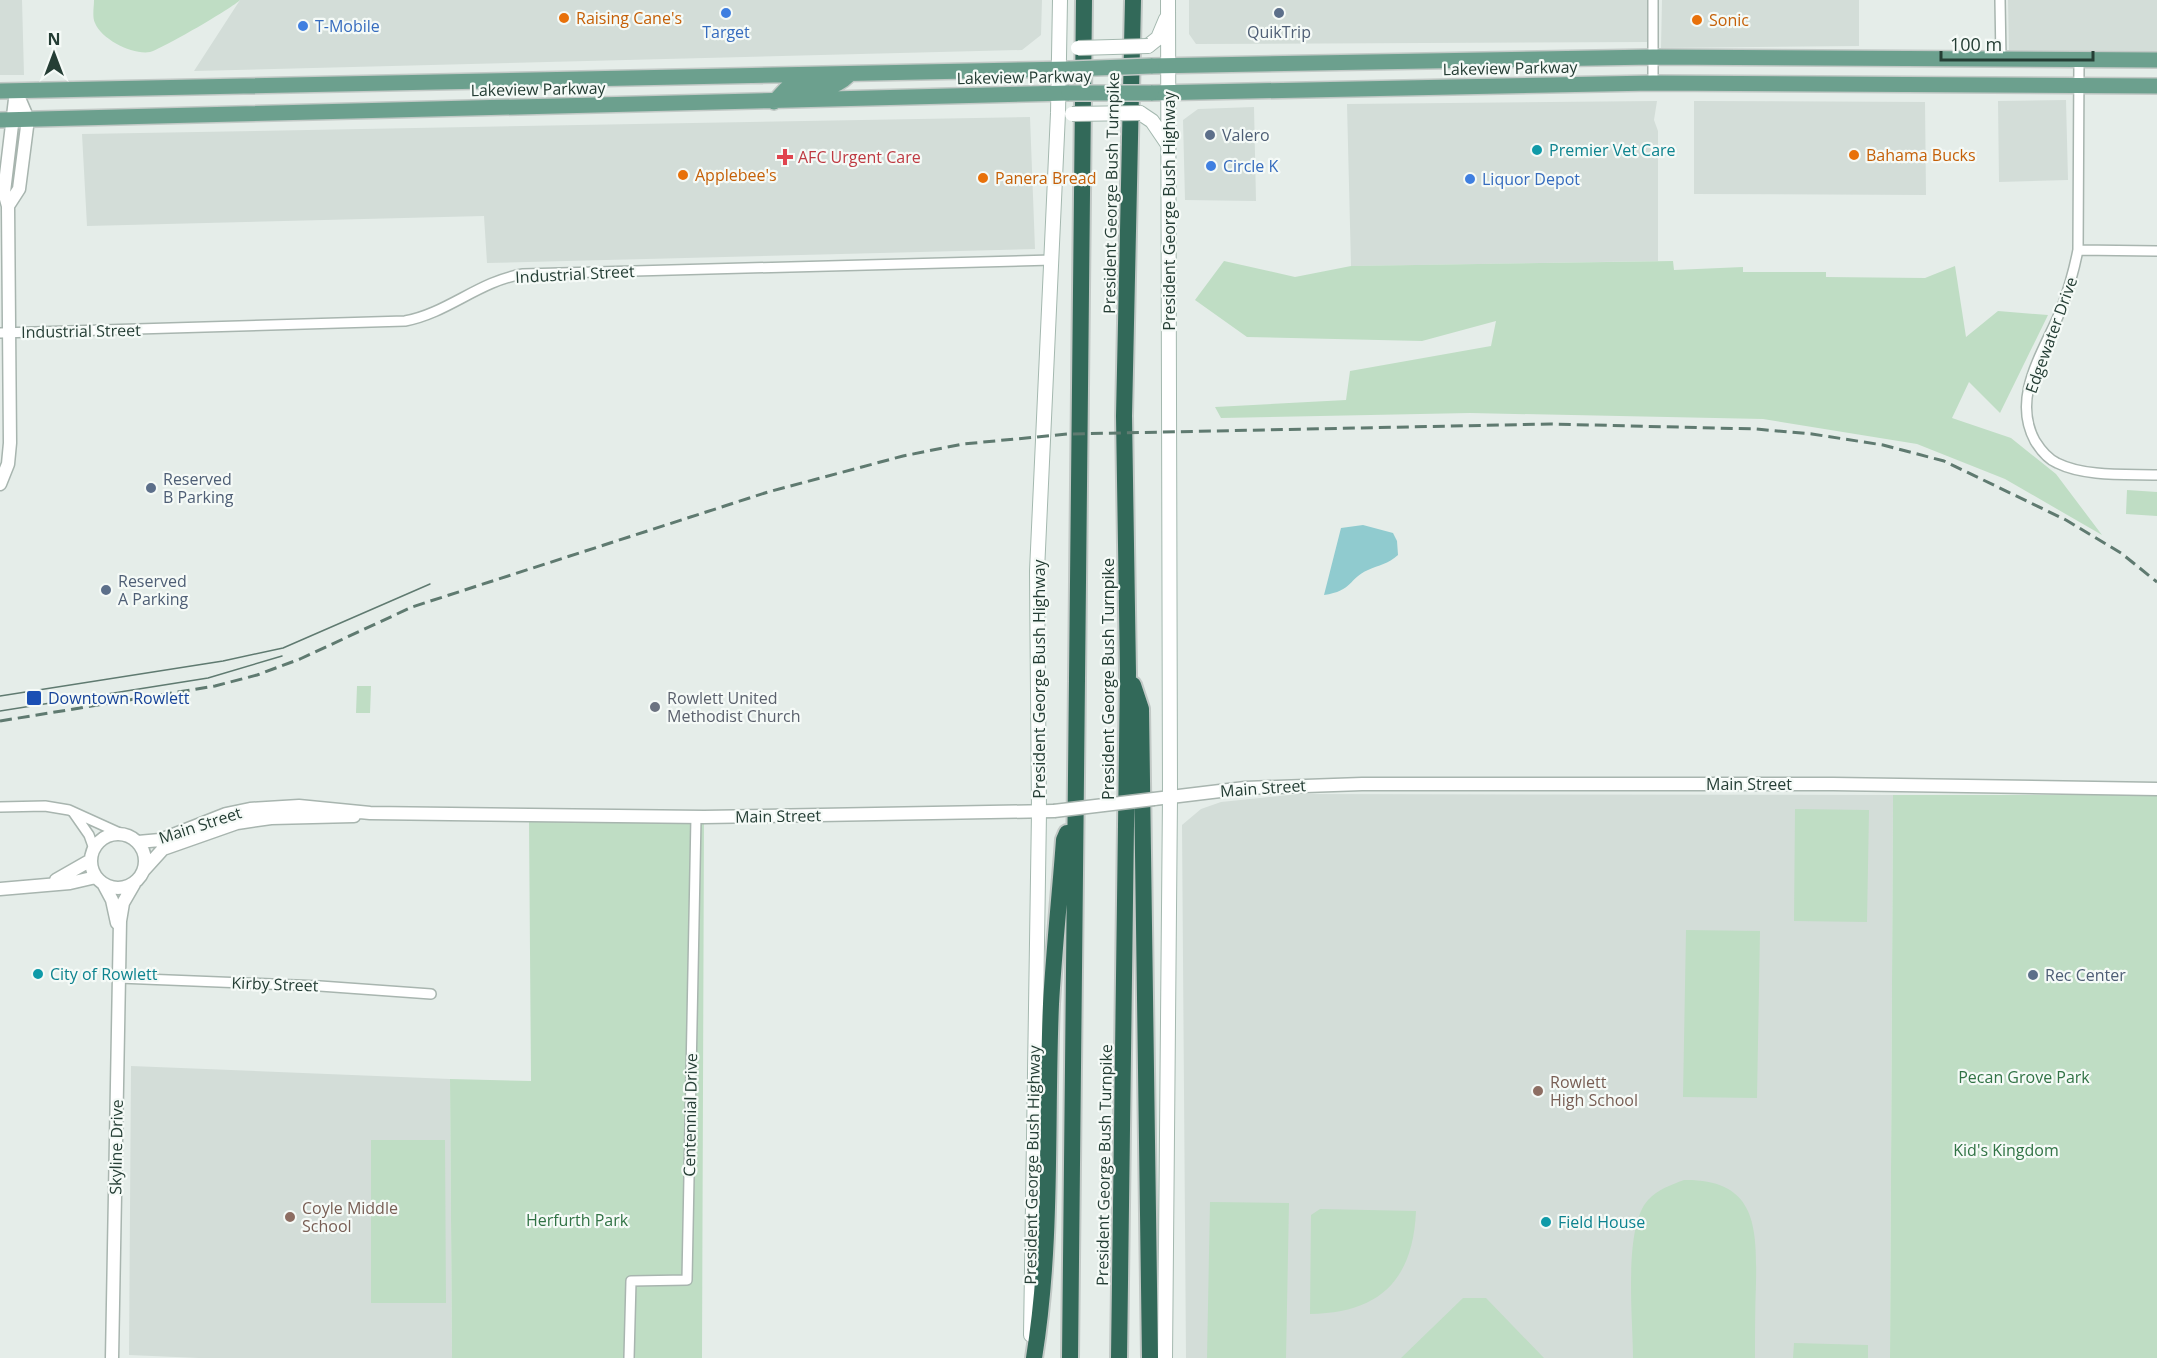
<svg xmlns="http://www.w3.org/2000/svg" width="2157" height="1358" font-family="'Open Sans',sans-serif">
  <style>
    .built { fill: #d3ddd8 }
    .green { fill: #bfddc4 }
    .water { fill: #90cbcf }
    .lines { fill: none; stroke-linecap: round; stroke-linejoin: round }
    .minor-casing { stroke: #a8b5af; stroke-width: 12 }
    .tertiary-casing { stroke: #a8b5af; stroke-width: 15 }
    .secondary-casing { stroke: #a4b8af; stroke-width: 16 }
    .primary-casing { stroke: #c2c9c6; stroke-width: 18 }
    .motorway-casing { stroke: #c2c9c6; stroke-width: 20 }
    .minor { stroke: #fff; stroke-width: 9 }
    .tertiary { stroke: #fff; stroke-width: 12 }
    .secondary { stroke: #fff; stroke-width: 14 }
    .primary { stroke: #6ca08e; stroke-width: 15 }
    .motorway { stroke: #326959; stroke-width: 16 }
    .tram { stroke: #5f7a70; stroke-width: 1.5 }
    .rail { stroke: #5f7a70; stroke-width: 3; stroke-dasharray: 12 6; stroke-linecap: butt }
    .tertiary-bridge-casing { stroke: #a8b5af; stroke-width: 15; stroke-linecap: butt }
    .secondary-bridge-casing { stroke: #a4b8af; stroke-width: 16; stroke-linecap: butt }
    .primary-bridge-casing { stroke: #c2c9c6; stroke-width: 18; stroke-linecap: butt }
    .tertiary-bridge { stroke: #fff; stroke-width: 12 }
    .secondary-bridge { stroke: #fff; stroke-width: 14 }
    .primary-bridge { stroke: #6ca08e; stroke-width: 15 }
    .shop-dot { fill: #3f7fe0; stroke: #f5faf7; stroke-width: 2 }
    .service-dot { fill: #5c6f8a; stroke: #f5faf7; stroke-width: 2 }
    .food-dot { fill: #e8710a; stroke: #f5faf7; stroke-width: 2 }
    .culture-dot { fill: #0f9aa8; stroke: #f5faf7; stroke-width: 2 }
    .health-dot { fill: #e0444e; stroke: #f5faf7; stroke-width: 2 }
    .transit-dot { fill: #1a4fb4; stroke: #f5faf7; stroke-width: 2 }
    .worship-dot { fill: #6b7280; stroke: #f5faf7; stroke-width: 2 }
    .education-dot { fill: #8d6e63; stroke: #f5faf7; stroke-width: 2 }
    .labels { text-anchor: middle; stroke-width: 4.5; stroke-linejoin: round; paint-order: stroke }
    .food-label { font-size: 16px; fill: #c56008; stroke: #f5faf7; text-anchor: start }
    .shop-label { font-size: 16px; fill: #366cbe; stroke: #f5faf7; text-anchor: start }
    .service-label { font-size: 16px; fill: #4e5e75; stroke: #f5faf7; text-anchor: start }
    .street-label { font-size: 16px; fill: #253e35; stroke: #f5faf7 }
    .culture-label { font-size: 16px; fill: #0d838f; stroke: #f5faf7; text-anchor: start }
    .health-label { font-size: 16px; fill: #be3a42; stroke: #f5faf7; text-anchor: start }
    .transit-label { font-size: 16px; fill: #164399; stroke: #f5faf7; text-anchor: start }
    .worship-label { font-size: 16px; fill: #5b616d; stroke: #f5faf7; text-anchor: start }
    .park-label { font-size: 16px; fill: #317345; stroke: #f5faf7 }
    .education-label { font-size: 16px; fill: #785e54; stroke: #f5faf7; text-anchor: start }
  </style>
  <rect width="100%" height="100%" fill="#e5ede9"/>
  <path class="built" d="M 0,0 L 22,0 L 24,75 L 0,75 Z
    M 240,0 L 1042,0 L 1041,35 L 1022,50 L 194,71 Z
    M 1189,0 L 1648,0 L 1648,42 L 1196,44 L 1189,34 Z
    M 1662,0 L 1859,0 L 1859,46 L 1661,48 Z
    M 2008,0 L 2157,0 L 2157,51 L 2009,50 Z
    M 2066,100 L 2068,180 L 1999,182 L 1998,101 Z
    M 1657,101 L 1654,120 L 1658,131 L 1658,261 L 1351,266 L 1347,104 Z
    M 1694,101 L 1925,102 L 1926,195 L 1694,194 Z
    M 1254,107 L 1256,201 L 1185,200 L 1183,120 L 1198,109 Z
    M 1030,117 L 1035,249 L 487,263 L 484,216 L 87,226 L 82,134 Z
    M 1299,794 L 1893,795 L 1890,1358 L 1186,1358 L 1182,825 L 1201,809 L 1221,802 Z
    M 131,1066 L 450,1079 L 452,1358 L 199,1358 L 129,1355 Z"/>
  <path class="green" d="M 94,0 L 240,0 C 234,7 160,50 150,52 C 133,55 102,40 95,23 C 92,17 94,7 94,0 Z
    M 1224,261 L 1295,277 L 1351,266 L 1673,261 L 1674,270 L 1743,267 L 1743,272 L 1826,272 L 1826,277 L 1925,278 L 1955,266 L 1966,337 L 1998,311 L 2048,315 L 2000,413 L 1969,382 L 1952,418 L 2011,438 L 2056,474 L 2102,535 L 2005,479 L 1917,444 L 1763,419 L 1470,413 L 1221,418 L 1215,407 L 1346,400 L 1350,371 L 1491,346 L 1496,321 L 1422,341 L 1247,337 L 1195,300 Z
    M 2127,490 L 2157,492 L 2157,516 L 2126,514 Z
    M 357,686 L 371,686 L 370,713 L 356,713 Z
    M 1893,795 L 2157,795 L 2157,1358 L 1890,1358 Z
    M 1795,809 L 1869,810 L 1867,922 L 1794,921 Z
    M 704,817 L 702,1358 L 452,1358 L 450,1079 L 531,1081 L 529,821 Z
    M 1686,930 L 1760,931 L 1757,1098 L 1683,1097 Z
    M 371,1140 L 445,1140 L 446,1303 L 371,1303 Z
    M 1684,1180 C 1756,1179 1757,1226 1756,1283 C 1755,1308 1755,1333 1755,1358 L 1633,1358 C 1633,1320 1623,1227 1648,1200 C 1658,1189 1671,1185 1684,1180 Z
    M 1210,1202 L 1289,1203 L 1286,1358 L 1207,1358 Z
    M 1320,1209 L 1416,1211 C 1413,1281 1379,1313 1310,1314 L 1311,1215 Z
    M 1463,1298 L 1486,1298 L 1544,1358 L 1401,1358 Z
    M 1794,1343 L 1868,1345 L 1868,1358 L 1793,1358 Z"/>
  <path class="water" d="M 1363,525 L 1393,533 L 1397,541 L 1398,555 C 1388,564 1379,565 1368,570 C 1349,578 1353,591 1324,595 L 1341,528 Z"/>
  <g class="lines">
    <g class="minor-casing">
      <path id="minor" d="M 2000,0 L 2001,59
        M 2079,60 L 2078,250 C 2074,270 2069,288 2062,307 C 2046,349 2010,395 2035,441 C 2040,449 2048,459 2057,463 C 2085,477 2127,474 2157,475
        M 1653,83 L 1653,0
        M 2078,250 L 2157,251
        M 0,333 L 405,321 C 448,313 479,281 523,274 L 1052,260
        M 0,807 L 45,806 L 69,810 L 122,834
        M 73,812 L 89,835 L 94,849
        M 119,978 L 320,986 L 431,994
        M 629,1358 L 631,1281 L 687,1280 L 696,817"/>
    </g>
    <g class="tertiary-casing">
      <path id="tertiary" d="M 8,206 L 19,189 L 28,119 L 16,91
        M 0,484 L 8,464 L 10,443 L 8,206 L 4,192 L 16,91
        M 1154,799 L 1245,788 L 1362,784 L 1833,784 L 2157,789
        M91 861a27 27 0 1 1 54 0a27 27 0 1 1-54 0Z
        M 138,842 L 160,840 L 226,814 L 250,809 L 299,806 L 370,813 L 704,817 L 1054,811
        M 144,870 L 163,849 L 237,823 L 271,818 L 354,816
        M 56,880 L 91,860
        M 104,885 L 112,900 L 117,923
        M 0,889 L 70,883 L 96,877
        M 112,1358 L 120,921 L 123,903 L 134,884"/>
    </g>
    <g class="secondary-casing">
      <path id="secondary" d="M 1148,46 L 1158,38 L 1166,19
        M 1140,113 L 1152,121 L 1169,146
        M 1031,1335 L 1039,812 L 1037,571 L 1058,113 L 1060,0
        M 1165,1358 L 1170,797 L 1168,0"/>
    </g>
    <g class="primary-casing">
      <path id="primary" d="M 1151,66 L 1653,57 L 2157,60
        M 0,91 L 1070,69
        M 1151,93 L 1653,83 L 2157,86
        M 774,102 L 786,89 C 810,89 831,93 849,75
        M 0,120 L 1069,93"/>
    </g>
    <g class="motorway-casing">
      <path id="motorway" d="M 1133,685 L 1141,709 L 1150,1358
        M 1034,1358 C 1053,1241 1046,1121 1051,1004 C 1054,949 1060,895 1064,840 L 1067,833
        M 1070,1358 L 1084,0
        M 1119,1358 L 1128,673 L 1124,416 L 1133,0"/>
    </g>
    <use href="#minor" class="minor"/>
    <use href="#tertiary" class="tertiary"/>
    <use href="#secondary" class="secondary"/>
    <use href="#primary" class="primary"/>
    <use href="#motorway" class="motorway"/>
    <path class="tram" d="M 0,696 L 223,661 L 283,648 L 430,584
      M 0,711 L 208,678 L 282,656"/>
    <path class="rail" d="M 0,721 L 215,686 L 257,675 L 300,659 L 412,607 L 768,492 L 903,456 L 963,444 L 1068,434 L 1551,424 L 1756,429 L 1812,434 L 1883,445 L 1944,461 L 2066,520 L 2121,553 L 2157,582"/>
    <g class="tertiary-bridge-casing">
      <path id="tertiary-bridge" d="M 1054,811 L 1154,799"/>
    </g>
    <g class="secondary-bridge-casing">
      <path id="secondary-bridge" d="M 1078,48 L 1148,46
        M 1072,114 L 1140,113"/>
    </g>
    <g class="primary-bridge-casing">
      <path id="primary-bridge" d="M 1070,69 L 1151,66
        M 1069,93 L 1151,93"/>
    </g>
    <use href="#tertiary-bridge" class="tertiary-bridge"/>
    <use href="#secondary-bridge" class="secondary-bridge"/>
    <use href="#primary-bridge" class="primary-bridge"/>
  </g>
  <g class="shop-dot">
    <circle cx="726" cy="13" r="6"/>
    <circle cx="303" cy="26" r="6"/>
    <circle cx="1211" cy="166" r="6"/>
    <circle cx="1470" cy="179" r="6"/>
  </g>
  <g class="service-dot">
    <circle cx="1279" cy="13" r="6"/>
    <circle cx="1210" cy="135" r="6"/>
    <circle cx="151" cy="488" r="6"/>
    <circle cx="106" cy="590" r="6"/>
    <circle cx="2033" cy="975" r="6"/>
  </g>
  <g class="food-dot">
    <circle cx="564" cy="18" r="6"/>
    <circle cx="1697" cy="20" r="6"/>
    <circle cx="1854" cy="155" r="6"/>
    <circle cx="683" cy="175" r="6"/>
    <circle cx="983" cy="178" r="6"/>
  </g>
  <g class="culture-dot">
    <circle cx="1537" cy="150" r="6"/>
    <circle cx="38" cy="974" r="6"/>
    <circle cx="1546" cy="1222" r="6"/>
  </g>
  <path class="health-dot" d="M782 148h6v6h6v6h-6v6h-6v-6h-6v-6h6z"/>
  <rect class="transit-dot" x="26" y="690" width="16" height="16" rx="3"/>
  <circle class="worship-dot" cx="655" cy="707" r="6"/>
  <g class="education-dot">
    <circle cx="1538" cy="1091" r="6"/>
    <circle cx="290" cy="1217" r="6"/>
  </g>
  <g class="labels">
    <g class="food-label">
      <text x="576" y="24">Raising Cane's</text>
      <text x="1709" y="26">Sonic</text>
      <text x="1866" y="161">Bahama Bucks</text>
      <text x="695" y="181">Applebee's</text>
      <text x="995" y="184">Panera Bread</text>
    </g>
    <g class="shop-label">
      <text x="315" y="32">T-Mobile</text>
      <text x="726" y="38" text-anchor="middle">Target</text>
      <text x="1223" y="172">Circle K</text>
      <text x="1482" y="185">Liquor Depot</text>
    </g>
    <g class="service-label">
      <text x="1279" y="38" text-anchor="middle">QuikTrip</text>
      <text x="1222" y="141">Valero</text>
      <text x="163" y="485">Reserved<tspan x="163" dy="18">B Parking</tspan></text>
      <text x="118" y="587">Reserved<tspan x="118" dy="18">A Parking</tspan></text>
      <text x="2045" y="981">Rec Center</text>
    </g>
    <g class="street-label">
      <text transform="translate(1510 68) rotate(-1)" y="6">Lakeview Parkway</text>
      <text transform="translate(1024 77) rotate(-1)" y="6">Lakeview Parkway</text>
      <text transform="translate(538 89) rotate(-1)" y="6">Lakeview Parkway</text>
      <text transform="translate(1111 193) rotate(-89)" y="6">President George Bush Turnpike</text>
      <text transform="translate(1169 211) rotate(-90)" y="6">President George Bush Highway</text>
      <text transform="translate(575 274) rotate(-3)" y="6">Industrial Street</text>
      <text transform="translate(81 331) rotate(-1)" y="6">Industrial Street</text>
      <text transform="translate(2051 335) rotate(-70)" y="6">Edgewater Drive</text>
      <text transform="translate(1039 679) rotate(-90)" y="6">President George Bush Highway</text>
      <text transform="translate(1108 679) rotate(-90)" y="6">President George Bush Turnpike</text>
      <text x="1749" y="790">Main Street</text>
      <text transform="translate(1263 788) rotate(-4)" y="6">Main Street</text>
      <text transform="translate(778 816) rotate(-1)" y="6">Main Street</text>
      <text transform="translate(200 825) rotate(-18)" y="6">Main Street</text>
      <text transform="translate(275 984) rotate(2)" y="6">Kirby Street</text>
      <text transform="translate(690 1115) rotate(-89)" y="6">Centennial Drive</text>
      <text transform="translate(116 1147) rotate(-89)" y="6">Skyline Drive</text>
      <text transform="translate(1032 1165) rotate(-89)" y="6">President George Bush Highway</text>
      <text transform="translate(1104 1165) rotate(-89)" y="6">President George Bush Turnpike</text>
    </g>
    <g class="culture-label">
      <text x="1549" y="156">Premier Vet Care</text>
      <text x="50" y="980">City of Rowlett</text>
      <text x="1558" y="1228">Field House</text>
    </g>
    <g class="health-label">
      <text x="798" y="163">AFC Urgent Care</text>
    </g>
    <g class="transit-label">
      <text x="48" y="704">Downtown Rowlett</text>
    </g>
    <g class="worship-label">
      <text x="667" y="704">Rowlett United<tspan x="667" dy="18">Methodist Church</tspan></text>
    </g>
    <g class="park-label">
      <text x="2024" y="1083">Pecan Grove Park</text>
      <text x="2006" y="1156">Kid's Kingdom</text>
      <text x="577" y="1226">Herfurth Park</text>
    </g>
    <g class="education-label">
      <text x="1550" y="1088">Rowlett<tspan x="1550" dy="18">High School</tspan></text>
      <text x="302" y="1214">Coyle Middle<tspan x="302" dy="18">School</tspan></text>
    </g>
  </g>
  <g transform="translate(54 54)" stroke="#f5faf7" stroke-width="4.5" paint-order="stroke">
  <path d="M0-4.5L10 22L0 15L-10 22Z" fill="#253e35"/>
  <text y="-9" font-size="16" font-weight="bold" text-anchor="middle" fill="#253e35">N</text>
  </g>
  <path d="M1941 51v9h152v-9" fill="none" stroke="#253e35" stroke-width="3"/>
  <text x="1950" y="51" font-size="18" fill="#253e35" stroke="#f5faf7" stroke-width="4.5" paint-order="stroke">100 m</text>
</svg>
